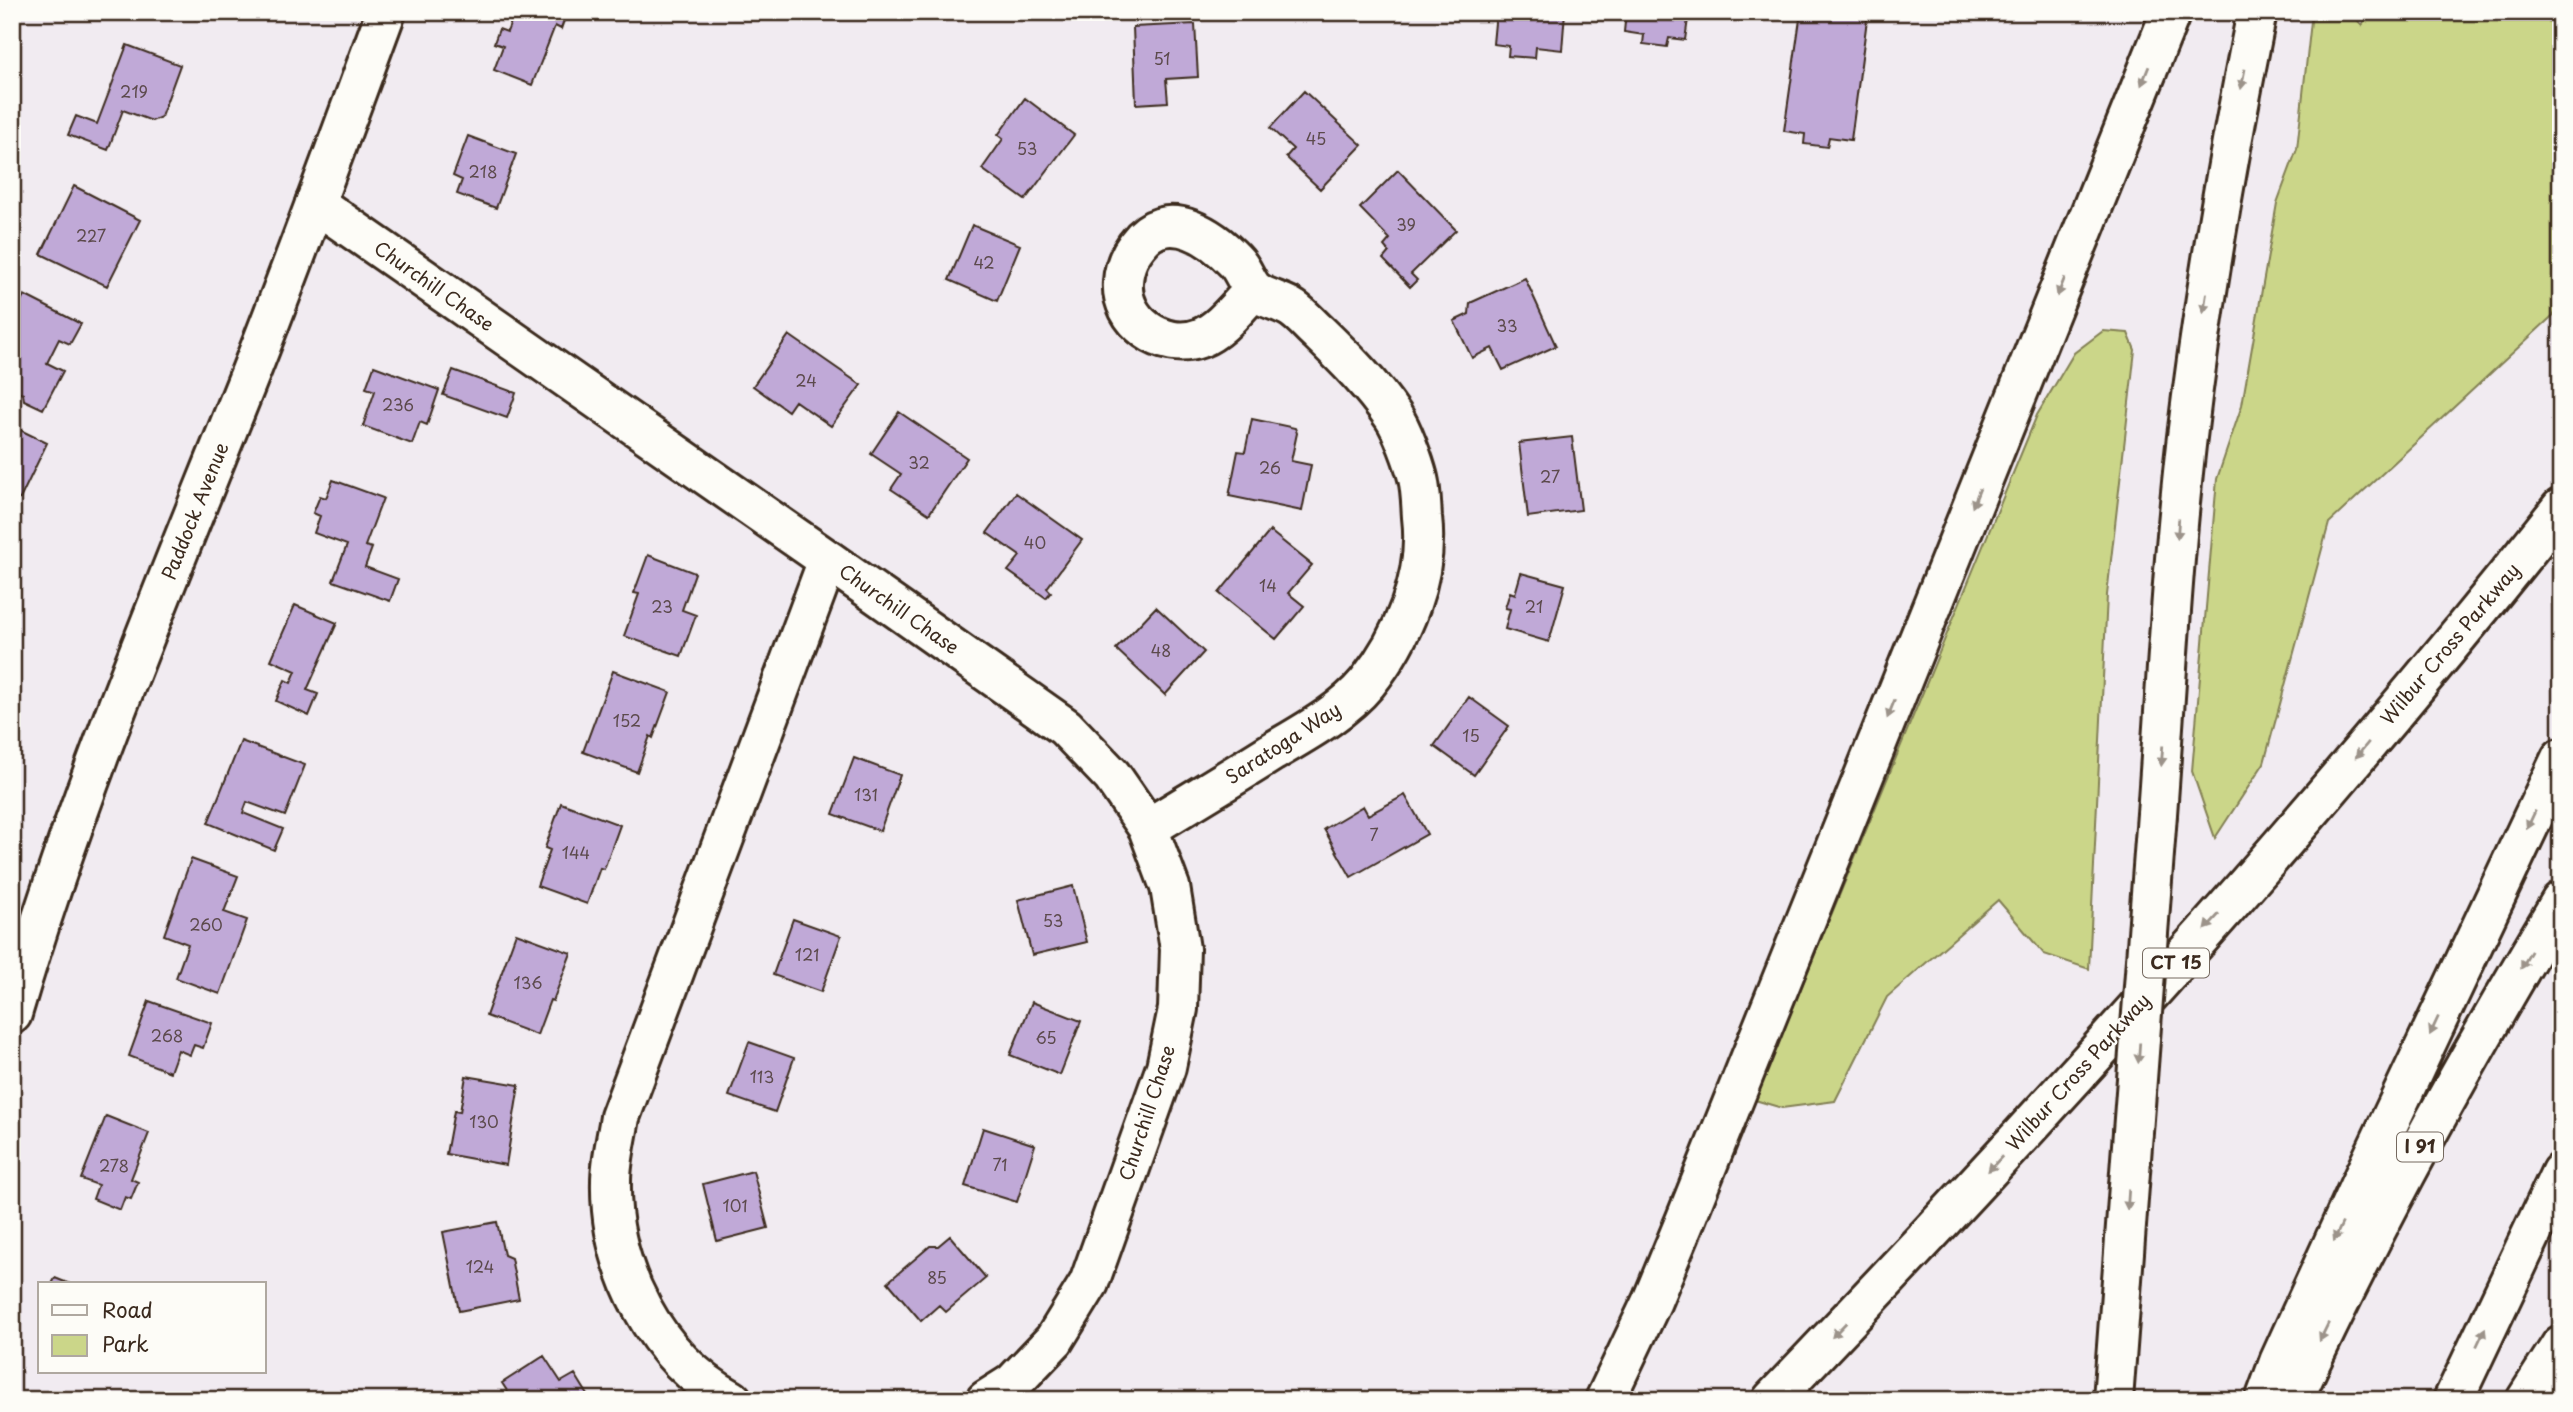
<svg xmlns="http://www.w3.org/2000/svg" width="2573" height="1412" font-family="'Playpen Sans',sans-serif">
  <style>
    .green { fill: #cbd689; stroke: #838054; stroke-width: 2 }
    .building { fill: #c0a9d7; stroke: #3b2a1e; stroke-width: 2 }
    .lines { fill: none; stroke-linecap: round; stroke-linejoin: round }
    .street-casing { stroke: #3b2a1e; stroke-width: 44 }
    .secondary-casing { stroke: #3b2a1e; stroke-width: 44 }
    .highway-casing { stroke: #3b2a1e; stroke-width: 44 }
    .street { stroke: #fdfcf7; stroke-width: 38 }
    .secondary { stroke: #fdfcf7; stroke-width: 38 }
    .highway { stroke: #fdfcf7; stroke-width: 38 }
    .highway-bridge-casing { stroke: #3b2a1e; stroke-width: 44; stroke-linecap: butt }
    .highway-bridge { stroke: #fdfcf7; stroke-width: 38 }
    .oneway { fill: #9c938a }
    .labels { text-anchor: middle; stroke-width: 5; stroke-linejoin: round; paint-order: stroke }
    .number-label { font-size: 16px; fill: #5c4a4c }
    .shield { fill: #fdfcf7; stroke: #75695f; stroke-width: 2 }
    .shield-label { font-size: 18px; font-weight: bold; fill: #3b2a1e }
    .street-label { font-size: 19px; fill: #3b2a1e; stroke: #fdfcf7 }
  </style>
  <rect width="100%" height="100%" fill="#f1ebf1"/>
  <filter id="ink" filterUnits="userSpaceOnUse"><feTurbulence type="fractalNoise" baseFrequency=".0143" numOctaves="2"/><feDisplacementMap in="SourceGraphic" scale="14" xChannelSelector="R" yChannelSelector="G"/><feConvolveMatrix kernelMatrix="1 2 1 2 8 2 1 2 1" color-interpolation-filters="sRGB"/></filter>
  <g filter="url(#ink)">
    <path class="green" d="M 2312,12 L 2351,12 L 2362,26 L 2369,12 L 2561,12 L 2561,308 L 2329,523 L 2264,763 L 2215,838 L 2192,771 L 2217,479 L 2242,405 L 2277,203 L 2297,149 Z
      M 2103,331 L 2128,333 L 2135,350 L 2107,595 L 2089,969 L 2044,954 L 1998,900 L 1887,997 L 1835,1101 L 1782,1108 L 1755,1100 L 2037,415 L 2074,353 Z"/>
    <path class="building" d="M 179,12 L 197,12 L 195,19 Z
      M 515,12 L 567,12 L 561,29 L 555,26 L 532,85 L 494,70 L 503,46 L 494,43 L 499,29 L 507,32 Z
      M 1496,12 L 1565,12 L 1562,50 L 1536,47 L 1535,58 L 1508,56 L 1509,46 L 1493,44 Z
      M 1626,12 L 1689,12 L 1685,40 L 1669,38 L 1667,47 L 1643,44 L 1644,35 L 1624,32 Z
      M 1801,12 L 1868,12 L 1851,140 L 1829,137 L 1827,147 L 1804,144 L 1805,134 L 1784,131 Z
      M 1195,24 L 1198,77 L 1166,79 L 1168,102 L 1136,104 L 1133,27 Z
      M 127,45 L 180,65 L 161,117 L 152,121 L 123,110 L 108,150 L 68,135 L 76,116 L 97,124 Z
      M 1304,91 L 1362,145 L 1320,189 L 1286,157 L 1293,149 L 1270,128 Z
      M 1025,98 L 1074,135 L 1025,200 L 982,169 L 1003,139 L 998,135 Z
      M 468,136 L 516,154 L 496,208 L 457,194 L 462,180 L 453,176 Z
      M 1398,170 L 1456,230 L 1411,274 L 1417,280 L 1410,287 L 1383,259 L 1389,252 L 1384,246 L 1390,239 L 1360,208 Z
      M 74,186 L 140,220 L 107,286 L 41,254 Z
      M 972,225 L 1020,245 L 997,301 L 949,280 Z
      M 1525,278 L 1556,346 L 1503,370 L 1492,348 L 1472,358 L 1454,321 L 1469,314 L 1470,303 Z
      M 24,295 L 81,324 L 70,344 L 59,339 L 47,363 L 63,371 L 43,409 L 24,400 L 23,394 L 12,388 L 12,318 Z
      M 789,335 L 861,385 L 831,426 L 795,401 L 788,411 L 753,386 Z
      M 374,366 L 439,390 L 427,425 L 420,422 L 412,444 L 363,426 L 375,391 L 366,388 Z
      M 453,370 L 516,393 L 507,418 L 443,395 Z
      M 899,412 L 967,458 L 929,514 L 891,489 L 901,474 L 871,454 Z
      M 1252,419 L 1295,428 L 1297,433 L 1291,461 L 1311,465 L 1302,511 L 1229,496 L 1238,451 L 1245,452 Z
      M 12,426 L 47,443 L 20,499 L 12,500 Z
      M 1572,437 L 1581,510 L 1528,517 L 1519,443 Z
      M 333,480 L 383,498 L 365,546 L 372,548 L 365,567 L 398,579 L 390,601 L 333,581 L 347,545 L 314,533 L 320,516 L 313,513 L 320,496 L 326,498 Z
      M 1016,493 L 1082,540 L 1047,588 L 1051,592 L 1046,598 L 1008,571 L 1020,556 L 987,533 Z
      M 1270,531 L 1312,565 L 1288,593 L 1304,606 L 1276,639 L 1219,593 Z
      M 648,555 L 695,573 L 682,610 L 696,615 L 681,656 L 624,636 L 639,594 L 634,593 Z
      M 1521,573 L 1565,585 L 1549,642 L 1505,629 L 1510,609 L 1505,608 L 1510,592 L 1515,594 Z
      M 295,605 L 337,623 L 307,690 L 318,694 L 309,716 L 276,701 L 285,680 L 291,683 L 296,671 L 271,660 Z
      M 1156,607 L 1204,652 L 1165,695 L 1116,649 Z
      M 613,671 L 670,692 L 653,738 L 650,736 L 637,772 L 583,752 Z
      M 1469,697 L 1509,726 L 1474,775 L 1434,746 Z
      M 241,741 L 305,765 L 285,816 L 247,802 L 243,813 L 283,829 L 274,850 L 208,823 Z
      M 854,758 L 900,775 L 880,831 L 833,814 Z
      M 1405,795 L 1427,834 L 1351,877 L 1324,829 L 1363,806 L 1368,815 Z
      M 561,803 L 620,825 L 604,869 L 600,868 L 587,904 L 537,886 L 550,850 L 545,848 Z
      M 191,859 L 238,876 L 224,912 L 247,920 L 220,994 L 176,978 L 188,944 L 164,935 Z
      M 1073,886 L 1087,942 L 1032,955 L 1018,900 Z
      M 793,919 L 841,936 L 821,992 L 773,975 Z
      M 516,933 L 571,953 L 553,1001 L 550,1000 L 537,1035 L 486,1016 Z
      M 149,1001 L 212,1023 L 203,1048 L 194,1045 L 190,1055 L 178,1050 L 170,1072 L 129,1056 Z
      M 1032,1002 L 1081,1021 L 1060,1075 L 1010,1055 Z
      M 749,1042 L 794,1058 L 775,1112 L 729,1096 Z
      M 466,1076 L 519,1085 L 506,1165 L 446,1154 L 454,1111 L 460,1112 Z
      M 106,1116 L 149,1133 L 131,1179 L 138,1182 L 131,1199 L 125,1197 L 120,1210 L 93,1199 L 98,1185 L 81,1179 Z
      M 983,1128 L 1035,1145 L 1017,1202 L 965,1186 Z
      M 753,1171 L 768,1228 L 717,1241 L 703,1184 Z
      M 497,1222 L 504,1255 L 511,1258 L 519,1299 L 459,1311 L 443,1232 Z
      M 950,1236 L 986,1278 L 946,1312 L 939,1305 L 921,1321 L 888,1282 L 930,1246 L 938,1246 Z
      M 55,1278 L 70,1284 L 52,1284 Z
      M 544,1356 L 561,1382 L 575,1374 L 591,1400 L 513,1400 L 502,1383 Z"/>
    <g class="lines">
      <g class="street-casing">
        <path id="street" d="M 315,203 L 828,560
          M 1148,828 C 1189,803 1231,778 1272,752 C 1304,733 1343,712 1367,683 C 1403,638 1429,576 1422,517 C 1421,504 1421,490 1418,478 C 1414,462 1402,429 1393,416 C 1372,385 1345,358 1318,332 C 1310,325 1302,315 1293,309 C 1282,301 1263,299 1253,289 C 1246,281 1243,269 1235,261 C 1213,238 1172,209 1143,238 C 1131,251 1124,264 1123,282 C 1120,321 1163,352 1200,338 C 1221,330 1238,306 1254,290
          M 732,1400 C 655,1358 609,1268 611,1181 C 611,1160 617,1138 620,1117 L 828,560 L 1065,727 L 1112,776 L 1148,828 L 1170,887 L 1180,949 L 1178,1009 L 1166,1067 L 1089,1283 L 1054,1340 L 1013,1383 L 986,1400"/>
      </g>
      <g class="secondary-casing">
        <path id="secondary" d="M 12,1014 C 75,799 163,592 246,384 C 295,261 340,136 386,12"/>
      </g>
      <g class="highway-casing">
        <path id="highway" d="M 2157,814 C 2166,691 2172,568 2186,445 C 2203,300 2228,156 2257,12
          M 1605,1400 L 1652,1301 L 1685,1221 L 2171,12
          M 1772,1400 C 2047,1113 2315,819 2561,508
          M 2113,1400 L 2133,1132
          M 2265,1400 L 2279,1362 L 2361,1182 L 2561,758
          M 2293,1400 C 2372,1228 2464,1063 2561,901
          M 2453,1400 L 2561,1172
          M 2526,1400 L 2561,1345"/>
      </g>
      <use href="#street" class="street"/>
      <use href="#secondary" class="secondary"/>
      <use href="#highway" class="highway"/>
      <g class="highway-bridge-casing">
        <path id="highway-bridge" d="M 2133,1132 L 2157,814"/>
      </g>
      <use href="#highway-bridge" class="highway-bridge"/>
    </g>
    <defs><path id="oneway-solid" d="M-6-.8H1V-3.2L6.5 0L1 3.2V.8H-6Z" transform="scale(1.75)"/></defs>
    <g class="oneway">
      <use href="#oneway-solid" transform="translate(2145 76) rotate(112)"/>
      <use href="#oneway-solid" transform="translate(2243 79) rotate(101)"/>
      <use href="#oneway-solid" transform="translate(2061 287) rotate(112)"/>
      <use href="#oneway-solid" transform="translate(2205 303) rotate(99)"/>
      <use href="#oneway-solid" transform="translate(1976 498) rotate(112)"/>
      <use href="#oneway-solid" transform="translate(2178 529) rotate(94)"/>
      <use href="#oneway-solid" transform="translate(1891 709) rotate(112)"/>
      <use href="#oneway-solid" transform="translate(2362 750) rotate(130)"/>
      <use href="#oneway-solid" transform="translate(2162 756) rotate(94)"/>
      <use href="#oneway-solid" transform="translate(2531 820) rotate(115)"/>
      <use href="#oneway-solid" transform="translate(2212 922) rotate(132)"/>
      <use href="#oneway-solid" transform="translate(2526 960) rotate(120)"/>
      <use href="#oneway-solid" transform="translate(2434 1026) rotate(115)"/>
      <use href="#oneway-solid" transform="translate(2139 1053) rotate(94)"/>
      <use href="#oneway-solid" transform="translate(1995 1164) rotate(133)"/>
      <use href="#oneway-solid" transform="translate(2128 1200) rotate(94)"/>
      <use href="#oneway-solid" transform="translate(2338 1232) rotate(115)"/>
      <use href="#oneway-solid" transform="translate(1839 1330) rotate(134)"/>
      <use href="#oneway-solid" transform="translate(2324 1332) rotate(116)"/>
      <use href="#oneway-solid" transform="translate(2481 1337) rotate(-65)"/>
    </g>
  </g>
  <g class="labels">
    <g class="number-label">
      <text x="1162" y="65">51</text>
      <text x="134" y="98">219</text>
      <text x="1316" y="145">45</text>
      <text x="1027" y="155">53</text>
      <text x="483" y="178">218</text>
      <text x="1406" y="231">39</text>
      <text x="91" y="242">227</text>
      <text x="984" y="269">42</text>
      <text x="1507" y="332">33</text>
      <text x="806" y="387">24</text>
      <text x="398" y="411">236</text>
      <text x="919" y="469">32</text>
      <text x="1270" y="474">26</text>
      <text x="1550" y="483">27</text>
      <text x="1035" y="549">40</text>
      <text x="1268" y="592">14</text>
      <text x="662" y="613">23</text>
      <text x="1534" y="613">21</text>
      <text x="1161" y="657">48</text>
      <text x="627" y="727">152</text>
      <text x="1471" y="742">15</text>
      <text x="866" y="801">131</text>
      <text x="1374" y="841">7</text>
      <text x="576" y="859">144</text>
      <text x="1053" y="927">53</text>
      <text x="206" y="931">260</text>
      <text x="807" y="961">121</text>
      <text x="528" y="989">136</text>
      <text x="167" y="1042">268</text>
      <text x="1046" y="1044">65</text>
      <text x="762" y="1083">113</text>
      <text x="484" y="1128">130</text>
      <text x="1000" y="1171">71</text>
      <text x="114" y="1172">278</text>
      <text x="735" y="1212">101</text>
      <text x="480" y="1273">124</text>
      <text x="937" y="1284">85</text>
    </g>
    <g class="shield">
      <rect x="2143" y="948.5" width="66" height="29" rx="5"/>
      <rect x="2397" y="1132.5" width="46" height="29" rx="5"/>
    </g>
    <g class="shield-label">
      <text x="2176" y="969">CT 15</text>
      <text x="2420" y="1153">I 91</text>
    </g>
    <g class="street-label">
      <text transform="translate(434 286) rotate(35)" y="7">Churchill Chase</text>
      <text transform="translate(195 511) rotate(-68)" y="7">Paddock Avenue</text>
      <text transform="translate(899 609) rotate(35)" y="7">Churchill Chase</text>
      <text transform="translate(2450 644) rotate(-50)" y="7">Wilbur Cross Parkway</text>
      <text transform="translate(1283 743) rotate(-33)" y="7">Saratoga Way</text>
      <text transform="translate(2078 1072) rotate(-48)" y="7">Wilbur Cross Parkway</text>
      <text transform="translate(1147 1113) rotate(-72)" y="7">Churchill Chase</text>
    </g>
  </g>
  <rect width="2573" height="1412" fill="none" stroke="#fdfcf7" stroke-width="42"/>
  <rect x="21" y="21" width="2531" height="1370" fill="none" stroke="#3b2a1e" stroke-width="2.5" filter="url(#ink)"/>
  <rect x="38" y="1282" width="228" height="91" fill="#fdfcf7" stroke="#afa8a0" stroke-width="2"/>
  <rect x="52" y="1305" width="35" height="10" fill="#fdfcf7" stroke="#afa8a0" stroke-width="2"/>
  <text x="102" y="1318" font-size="21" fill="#3b2a1e">Road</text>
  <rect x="52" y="1335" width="35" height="21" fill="#cbd689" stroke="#afa8a0" stroke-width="2"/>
  <text x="102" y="1352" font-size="21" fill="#3b2a1e">Park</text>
</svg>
